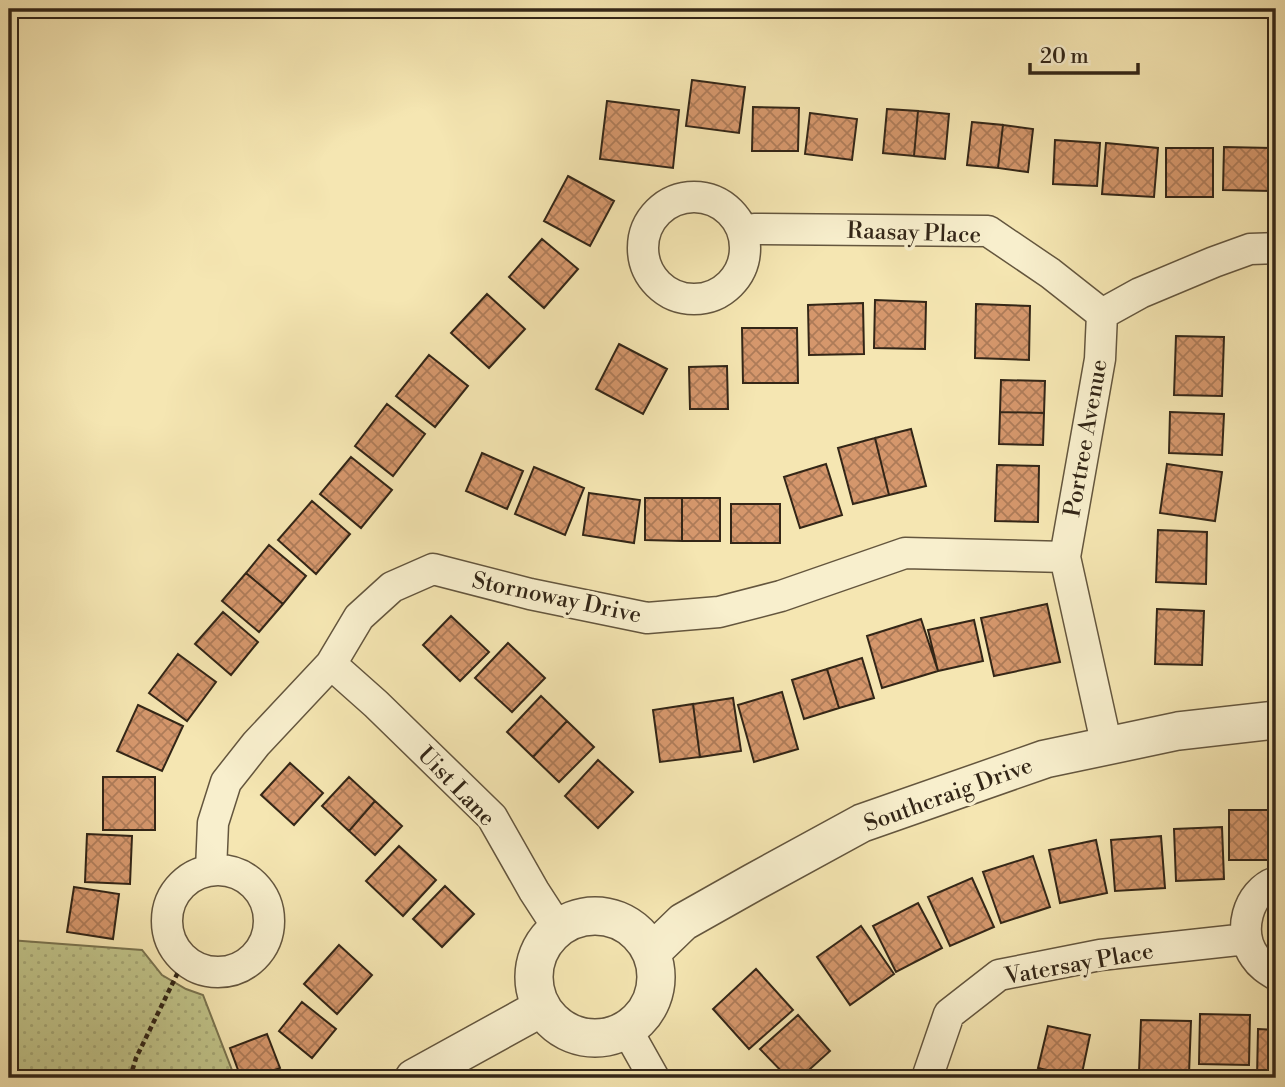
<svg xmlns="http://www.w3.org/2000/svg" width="1285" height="1087" font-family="'Libre Bodoni',serif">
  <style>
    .grass { fill: url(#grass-dots); stroke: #7a7450; stroke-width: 2 }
    .building { fill: url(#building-cross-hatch); stroke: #332617; stroke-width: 2 }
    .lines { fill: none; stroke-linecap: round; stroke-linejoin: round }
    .minor-casing { stroke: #64563e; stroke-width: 33 }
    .tertiary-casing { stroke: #64563e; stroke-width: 40 }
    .path { stroke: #332617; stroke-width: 4.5; stroke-dasharray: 5 3.5; stroke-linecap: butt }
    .minor { stroke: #f8efcd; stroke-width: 30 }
    .tertiary { stroke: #f8efcd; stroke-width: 37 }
    .labels { text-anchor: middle; stroke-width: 7; stroke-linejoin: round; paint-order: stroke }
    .street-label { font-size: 23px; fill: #332617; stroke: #f8efcd }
  </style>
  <defs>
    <pattern id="grass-dots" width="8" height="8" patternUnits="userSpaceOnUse" patternTransform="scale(1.75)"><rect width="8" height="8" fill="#c0c389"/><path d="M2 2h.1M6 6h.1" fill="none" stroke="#a5a776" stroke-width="1.8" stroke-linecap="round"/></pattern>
    <pattern id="building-cross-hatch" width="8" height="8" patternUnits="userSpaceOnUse" patternTransform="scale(1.75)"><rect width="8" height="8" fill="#d5976c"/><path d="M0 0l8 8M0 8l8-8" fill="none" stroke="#ad7b58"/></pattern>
  </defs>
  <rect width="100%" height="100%" fill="#f5e6b2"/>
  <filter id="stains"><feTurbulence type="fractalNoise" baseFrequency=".00286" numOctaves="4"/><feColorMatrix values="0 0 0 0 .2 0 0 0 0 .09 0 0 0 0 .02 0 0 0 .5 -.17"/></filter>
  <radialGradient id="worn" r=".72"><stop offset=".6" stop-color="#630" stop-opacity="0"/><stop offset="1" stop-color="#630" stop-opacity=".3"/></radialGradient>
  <path class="grass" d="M 9,940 L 142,950 L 162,975 L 186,989 L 203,995 L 235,1078 L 9,1078 Z"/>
  <path class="building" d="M 692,80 L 745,87 L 739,133 L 686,126 Z
    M 607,101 L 679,110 L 673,168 L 600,159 Z
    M 753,107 L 799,108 L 798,151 L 752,151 Z
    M 887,109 L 918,111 L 914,156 L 883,153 Z
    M 918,111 L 949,114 L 945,159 L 914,156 Z
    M 810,113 L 857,119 L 852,160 L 805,154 Z
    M 972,122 L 1003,125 L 998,168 L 967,165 Z
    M 1003,125 L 1033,129 L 1028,172 L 998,168 Z
    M 1055,140 L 1100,143 L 1097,186 L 1053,184 Z
    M 1106,143 L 1158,148 L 1154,197 L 1102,194 Z
    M 1224,147 L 1272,148 L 1272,191 L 1223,190 Z
    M 1166,148 L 1213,148 L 1213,197 L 1166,197 Z
    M 568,176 L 614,201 L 590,246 L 544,221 Z
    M 542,239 L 578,269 L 544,308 L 509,277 Z
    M 487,294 L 525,329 L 489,368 L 451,333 Z
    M 875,300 L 926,302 L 925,349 L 874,348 Z
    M 863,303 L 864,354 L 809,355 L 808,305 Z
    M 976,304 L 1030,306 L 1029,360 L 975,358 Z
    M 1275,318 L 1276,318 L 1276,367 L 1273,367 Z
    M 742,328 L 797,328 L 798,383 L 743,383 Z
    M 1176,336 L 1224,337 L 1222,396 L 1174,395 Z
    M 619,344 L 667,369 L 643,414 L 596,389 Z
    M 429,355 L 468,386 L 435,427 L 396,396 Z
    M 727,366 L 728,409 L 690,409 L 689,367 Z
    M 1001,380 L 1045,381 L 1044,413 L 1000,412 Z
    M 387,404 L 425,434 L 393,476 L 355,446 Z
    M 1000,412 L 1044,413 L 1043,445 L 999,444 Z
    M 1170,412 L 1224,414 L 1222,455 L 1169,453 Z
    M 911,429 L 926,486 L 889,495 L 875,438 Z
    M 875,438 L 889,495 L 853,504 L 838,448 Z
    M 482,453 L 523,471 L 507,509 L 466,491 Z
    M 351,457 L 392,490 L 361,528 L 320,494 Z
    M 826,464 L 842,515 L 800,528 L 784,477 Z
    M 1167,464 L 1222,472 L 1215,521 L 1160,513 Z
    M 997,465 L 1039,466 L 1038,522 L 995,521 Z
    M 534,467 L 584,488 L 565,535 L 515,514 Z
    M 589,493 L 640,500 L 634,543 L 583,535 Z
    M 645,498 L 682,498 L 682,541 L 645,540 Z
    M 682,498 L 720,498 L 720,541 L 682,541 Z
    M 312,501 L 350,534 L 316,574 L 278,540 Z
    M 731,504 L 780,504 L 780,543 L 731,543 Z
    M 1158,530 L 1207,532 L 1206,584 L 1156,582 Z
    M 269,545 L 306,576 L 283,604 L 246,573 Z
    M 246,573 L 283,604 L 259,632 L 222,601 Z
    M 1047,604 L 1060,662 L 994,676 L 981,618 Z
    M 1157,609 L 1204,611 L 1202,665 L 1155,664 Z
    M 223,612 L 258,642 L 231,675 L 195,644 Z
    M 451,616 L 489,652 L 460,681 L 423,645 Z
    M 921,619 L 938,671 L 882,688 L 867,636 Z
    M 974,620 L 983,661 L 938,671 L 928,630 Z
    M 508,643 L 545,678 L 512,712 L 475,678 Z
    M 178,654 L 216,682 L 187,721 L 149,693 Z
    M 862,658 L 874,698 L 839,708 L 827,669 Z
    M 827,669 L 839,708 L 804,719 L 792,680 Z
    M 782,692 L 798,749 L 754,762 L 738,705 Z
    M 541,696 L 567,721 L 533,757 L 507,732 Z
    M 733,698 L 741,751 L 700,757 L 693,704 Z
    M 693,704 L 700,757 L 660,762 L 653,710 Z
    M 138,705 L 183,726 L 162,771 L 117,751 Z
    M 567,721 L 594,747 L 559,782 L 533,757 Z
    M 598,760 L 633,792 L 598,828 L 565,796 Z
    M 290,763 L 323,793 L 294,825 L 261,795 Z
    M 103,777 L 155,777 L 155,830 L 103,830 Z
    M 349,777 L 375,801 L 349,831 L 322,806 Z
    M 375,801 L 402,826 L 375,855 L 349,831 Z
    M 1229,810 L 1275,810 L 1276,860 L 1229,860 Z
    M 1222,827 L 1224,879 L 1176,881 L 1174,829 Z
    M 87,834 L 132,836 L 130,884 L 85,882 Z
    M 1161,836 L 1165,888 L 1115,891 L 1111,840 Z
    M 1096,840 L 1107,893 L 1060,903 L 1049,850 Z
    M 399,846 L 436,880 L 403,916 L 366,881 Z
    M 1033,856 L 1050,907 L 1001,923 L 983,872 Z
    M 972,878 L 994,927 L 950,946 L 928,897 Z
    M 445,886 L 474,914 L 442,947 L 413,919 Z
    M 74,887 L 119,894 L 113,939 L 67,932 Z
    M 918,903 L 942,948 L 896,972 L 873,926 Z
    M 861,926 L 894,974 L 850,1005 L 817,957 Z
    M 339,945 L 372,975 L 337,1014 L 304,984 Z
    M 756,969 L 793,1010 L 749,1049 L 713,1009 Z
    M 302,1002 L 336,1029 L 312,1058 L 279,1031 Z
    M 1200,1014 L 1250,1015 L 1249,1065 L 1199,1064 Z
    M 798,1015 L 830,1051 L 800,1078 L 788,1078 L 760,1049 Z
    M 1141,1020 L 1191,1021 L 1189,1074 L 1139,1072 Z
    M 1048,1026 L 1090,1035 L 1081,1078 L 1038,1068 Z
    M 1258,1029 L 1276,1030 L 1276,1078 L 1257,1078 Z
    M 267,1034 L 280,1068 L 254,1078 L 241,1078 L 230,1048 Z"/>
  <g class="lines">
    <g class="minor-casing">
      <path id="minor" d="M643 248a51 51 0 1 1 102 0a51 51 0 1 1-102 0Z
        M 743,232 L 754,229 L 988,231 L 1050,273 L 1102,314
        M 331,664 L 376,704 L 492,817 L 534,891 L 558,928
        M 1107,747 L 1065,557 L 1100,359 L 1102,314 L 1140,293 L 1214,262 L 1250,249 L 1276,248
        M167 921a51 51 0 1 1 102 0a51 51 0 1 1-102 0Z
        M 211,870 L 213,823 L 226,782 L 256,744 L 331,664 L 359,617 L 392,587 L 433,569 L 530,594 L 647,618 L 719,612 L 781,596 L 905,553 L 1065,557
        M 1276,882 C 1247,892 1237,933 1255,957 C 1261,966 1268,970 1276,975
        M 627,1030 L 654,1078
        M 927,1078 L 949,1014 L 999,975 L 1100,955 L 1247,939"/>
    </g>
    <g class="tertiary-casing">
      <path id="tertiary" d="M534 977a61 61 0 1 1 122 0a61 61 0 1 1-122 0Z
        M 652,952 L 683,922 L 754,882 L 862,823 L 1045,759 L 1178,731 L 1276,720
        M 414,1078 L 541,1008"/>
    </g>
    <path class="path" d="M 130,1078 L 136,1058 L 184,960"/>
    <use href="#minor" class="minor"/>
    <use href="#tertiary" class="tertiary"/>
  </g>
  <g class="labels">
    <g class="street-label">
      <text transform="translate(914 232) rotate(2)" y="8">Raasay Place</text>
      <text transform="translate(1085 438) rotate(-80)" y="8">Portree Avenue</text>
      <text transform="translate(557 597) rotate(12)" y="8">Stornoway Drive</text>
      <text transform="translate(457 786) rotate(46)" y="8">Uist Lane</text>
      <text transform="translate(948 794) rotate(-20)" y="8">Southcraig Drive</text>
      <text transform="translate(1079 963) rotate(-10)" y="8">Vatersay Place</text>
    </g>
  </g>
  <rect width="1285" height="1087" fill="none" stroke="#f5e6b2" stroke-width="35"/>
  <rect x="10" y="10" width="1264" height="1066" fill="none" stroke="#332617" stroke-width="3.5"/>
  <rect x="18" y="18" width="1250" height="1052" fill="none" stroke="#332617" stroke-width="2"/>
  <path d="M1030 63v10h108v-10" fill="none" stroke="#332617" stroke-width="3.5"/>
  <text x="1040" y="63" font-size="21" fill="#332617" stroke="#f8efcd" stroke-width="5" paint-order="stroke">20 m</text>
  <rect width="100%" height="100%" filter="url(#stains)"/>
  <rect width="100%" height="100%" fill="url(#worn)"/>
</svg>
